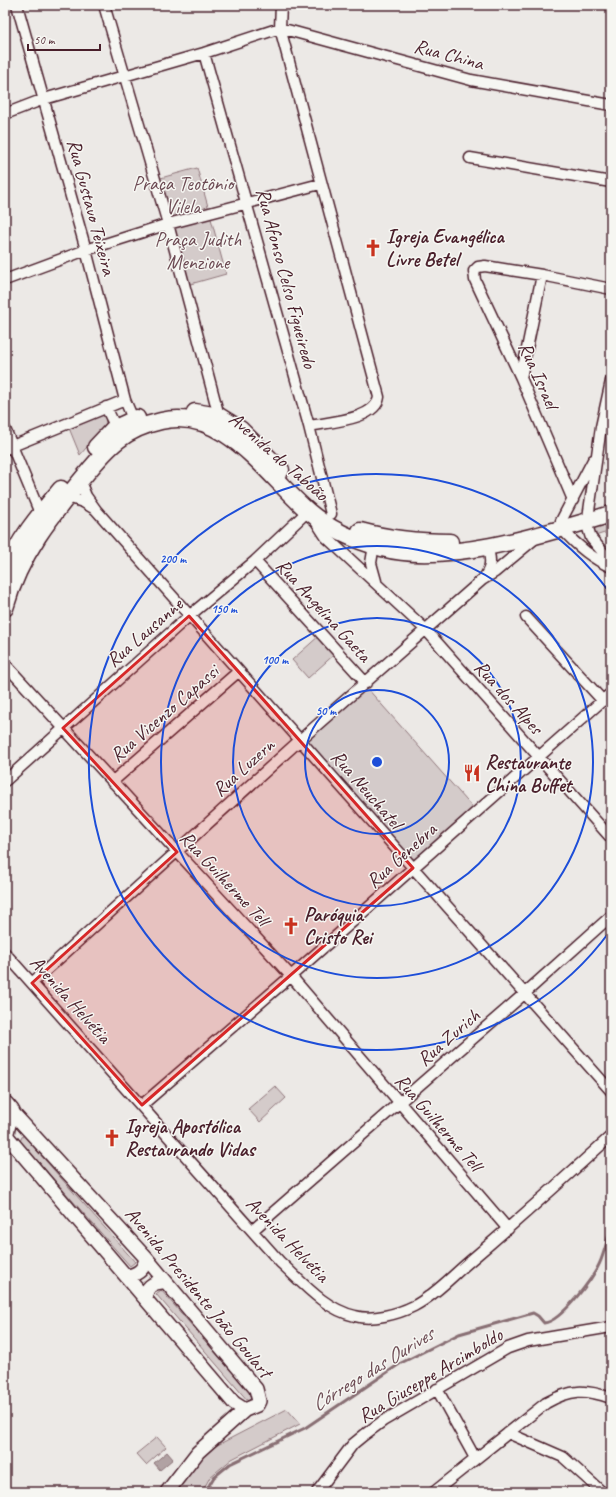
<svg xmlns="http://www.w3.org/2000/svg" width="616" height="1497" font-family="Caveat,sans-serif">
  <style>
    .green { fill: #d4cbca; stroke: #8f757a }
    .water { fill: #b1a2a3; stroke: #886e73 }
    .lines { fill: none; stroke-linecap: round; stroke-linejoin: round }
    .stream { stroke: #886e73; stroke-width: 3 }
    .minor-casing { stroke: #4a1f2b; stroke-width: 13 }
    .tertiary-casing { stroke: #4a1f2b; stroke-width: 16 }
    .primary-casing { stroke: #4a1f2b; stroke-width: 19 }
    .minor { stroke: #f6f6f2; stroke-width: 10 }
    .tertiary { stroke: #f6f6f2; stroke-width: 13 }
    .primary { stroke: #f6f6f2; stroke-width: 16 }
    .marked { fill: #d62828; fill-opacity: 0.2; stroke: #d62828; stroke-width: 3; stroke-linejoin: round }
    .ring { fill: none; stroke: #1d4ed8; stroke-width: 2 }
    .labels { text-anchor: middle; stroke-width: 3; stroke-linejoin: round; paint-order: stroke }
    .street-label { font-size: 20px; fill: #4a1f2b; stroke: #f6f6f2 }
    .park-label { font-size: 20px; fill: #6c4a53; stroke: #f6f6f2 }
    .poi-label { font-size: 20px; font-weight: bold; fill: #4a1f2b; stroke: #f6f6f2; text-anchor: start }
    .water-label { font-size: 21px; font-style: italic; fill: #6e4d55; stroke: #f6f6f2 }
    .centre { fill: #1d4ed8; stroke: #f6f6f2; stroke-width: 2 }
    .ring-label { font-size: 12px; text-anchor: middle; font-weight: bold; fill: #1d4ed8; stroke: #f6f6f2; stroke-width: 3; stroke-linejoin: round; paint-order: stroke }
  </style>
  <rect width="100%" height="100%" fill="#ece9e6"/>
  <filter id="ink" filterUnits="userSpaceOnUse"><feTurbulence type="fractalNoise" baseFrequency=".025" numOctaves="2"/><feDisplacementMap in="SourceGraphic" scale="8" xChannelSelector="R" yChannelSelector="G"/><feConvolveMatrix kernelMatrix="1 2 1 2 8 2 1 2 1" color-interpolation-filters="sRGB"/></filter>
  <g filter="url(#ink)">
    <path class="green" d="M 197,168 L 209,210 L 169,221 L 157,179 Z
      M 210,215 L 226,274 L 187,285 L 171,226 Z
      M 105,414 L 106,425 L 80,455 L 69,428 Z
      M 611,516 L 611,531 L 595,536 L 592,530 L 592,522 Z
      M 320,635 L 336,653 L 308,678 L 292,660 Z
      M 367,688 L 474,809 L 413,863 L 306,742 Z
      M 275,1086 L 286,1098 L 260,1122 L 248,1109 Z
      M 23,1135 L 135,1262 L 130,1266 L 20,1141 Z
      M 161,1290 L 253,1396 L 248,1401 L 156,1294 Z
      M 287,1409 L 300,1424 L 232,1459 L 210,1477 L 202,1492 L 173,1492 L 208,1450 Z
      M 157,1437 L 166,1447 L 146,1465 L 136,1454 Z"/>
    <path class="water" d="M 167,1452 L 173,1459 L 160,1470 L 154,1463 Z"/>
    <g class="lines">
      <path class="stream" d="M 205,1492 L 214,1477 L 230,1464 L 305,1428 L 401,1363 L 459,1334 L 533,1313 L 538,1316 L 544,1323 C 561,1322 595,1276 601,1260 C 605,1250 608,1238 611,1227"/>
      <g class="minor-casing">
        <path id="minor" d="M 17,5 L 86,250 L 125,400 L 133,419
          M 104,5 L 168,224 L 219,416
          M 281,5 L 280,28 L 379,397 C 376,420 328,422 309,426
          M 204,53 L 309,426 L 331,514
          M 5,114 L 44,99 L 204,53 L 280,28 L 471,80 L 611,105
          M 470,158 L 611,182
          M 5,280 L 86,250 L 168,224 L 320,184
          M 521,378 L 542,275
          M 611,381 L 601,427 L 587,525 L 591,538 L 611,562
          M 106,407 L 116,428
          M 5,429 L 42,518
          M 5,449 L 125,400
          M 593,460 L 561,521 L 562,529 C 576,545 591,558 611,567
          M 80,481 L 86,496 L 96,510 L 611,1091
          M 68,497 L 83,502 L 93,508
          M 573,500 L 521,378 L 475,280 L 474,271 L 478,267 L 485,266 L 542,275 L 611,289
          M 315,520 L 326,537 L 426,630 L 611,838
          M 374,545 L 371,563 L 376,581
          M 255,561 L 366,683
          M 483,579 C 492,568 492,558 486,546
          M 526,617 L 603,701
          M 5,664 L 291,976 L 508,1229
          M 5,781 L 189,616 L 255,561 L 308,511
          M 112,782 L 239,671
          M 5,953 L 280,1262 C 302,1282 324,1309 355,1316 C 372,1321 398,1314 414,1306 C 435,1295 452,1276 470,1261 C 518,1220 565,1178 611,1136
          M 32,983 L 300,740 L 482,580 L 495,572 L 537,537
          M 142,1105 L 291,976 L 611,693
          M 253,1230 L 524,994 L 611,916
          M 437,1389 L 475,1458
          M 508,1433 L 563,1457 L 602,1492
          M 317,1492 L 353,1444 L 364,1435 L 383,1421 L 508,1348 L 528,1341 L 611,1327
          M 434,1492 L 546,1403 C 571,1389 585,1389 611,1398"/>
      </g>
      <g class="tertiary-casing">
        <path id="tertiary" d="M 5,1134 L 234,1403 L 245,1410 L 257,1405 L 259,1401 L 256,1389 L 146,1258 L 11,1111
          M 126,1276 C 137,1275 144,1270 146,1258
          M 146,1300 C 144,1288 153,1281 165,1282
          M 167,1492 L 198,1452 L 245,1410"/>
      </g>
      <g class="primary-casing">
        <path id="primary" d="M 195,412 L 219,416 L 240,429 L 281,470
          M 96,447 L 113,429 L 137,418
          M 360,531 C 389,539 421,542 450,542
          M 5,573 C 17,541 39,515 61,489
          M 5,608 C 20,554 51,516 86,474 C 109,446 125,429 161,421 C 224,406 267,476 308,511 C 329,529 356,541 382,548 C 446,566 548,533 611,514
          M 5,1104 L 11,1111 L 5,1134"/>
      </g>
      <use href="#minor" class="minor"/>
      <use href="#tertiary" class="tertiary"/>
      <use href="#primary" class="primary"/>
    </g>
  </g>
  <path class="marked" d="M 189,616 L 413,868 L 142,1105 L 32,983 L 177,852 L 63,728 Z"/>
  <g class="ring">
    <circle cx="377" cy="762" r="72"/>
    <circle cx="377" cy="762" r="144"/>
    <circle cx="377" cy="762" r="216"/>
    <path d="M610 931A288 288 0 1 1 610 593"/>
  </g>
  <defs>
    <g id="church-bare" transform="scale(1.38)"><path d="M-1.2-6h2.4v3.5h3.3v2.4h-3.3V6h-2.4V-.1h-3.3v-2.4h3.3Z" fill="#c8321e" stroke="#f6f6f2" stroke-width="2.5" paint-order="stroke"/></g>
    <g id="restaurant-bare" transform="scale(1.38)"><path d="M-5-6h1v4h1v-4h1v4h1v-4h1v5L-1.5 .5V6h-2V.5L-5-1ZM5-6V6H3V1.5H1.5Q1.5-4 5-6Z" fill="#c8321e" stroke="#f6f6f2" stroke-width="2.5" paint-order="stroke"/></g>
  </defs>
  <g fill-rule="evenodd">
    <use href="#church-bare" x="373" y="248"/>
    <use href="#restaurant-bare" x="472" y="773"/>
    <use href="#church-bare" x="291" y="926"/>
    <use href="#church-bare" x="112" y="1138"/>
  </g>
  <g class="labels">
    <g class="street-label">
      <text transform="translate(449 54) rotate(15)" y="7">Rua China</text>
      <text transform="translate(92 207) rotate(75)" y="7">Rua Gustavo Teixeira</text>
      <text transform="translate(287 278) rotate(75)" y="7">Rua Afonso Celso Figueiredo</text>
      <text transform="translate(539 375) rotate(66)" y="7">Rua Israel</text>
      <text transform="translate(279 456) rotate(41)" y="7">Avenida do Taboão</text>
      <text transform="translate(324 610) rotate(48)" y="7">Rua Angelina Gaeta</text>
      <text transform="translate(144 632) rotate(-41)" y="7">Rua Lausanne</text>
      <text transform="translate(509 697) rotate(48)" y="7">Rua dos Alpes</text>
      <text transform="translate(164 713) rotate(-41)" y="7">Rua Vicenzo Capassi</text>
      <text transform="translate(243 767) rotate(-42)" y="7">Rua Luzern</text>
      <text transform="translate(367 789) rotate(49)" y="7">Rua Neuchatel</text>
      <text transform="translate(401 855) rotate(-42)" y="7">Rua Genebra</text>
      <text transform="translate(225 878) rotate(47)" y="7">Rua Guilherme Tell</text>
      <text transform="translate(71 999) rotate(48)" y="7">Avenida Helvétia</text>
      <text transform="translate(448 1037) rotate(-41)" y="7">Rua Zurich</text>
      <text transform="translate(439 1122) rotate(49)" y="7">Rua Guilherme Tell</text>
      <text transform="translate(288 1239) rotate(46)" y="7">Avenida Helvétia</text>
      <text transform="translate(199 1292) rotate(50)" y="7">Avenida Presidente João Goulart</text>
      <text transform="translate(430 1375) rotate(-31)" y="7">Rua Giuseppe Arcimboldo</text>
    </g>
    <g class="park-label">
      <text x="183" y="190">Praça Teotônio<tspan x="183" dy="23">Vilela</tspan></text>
      <text x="198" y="246">Praça Judith<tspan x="198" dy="23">Menzione</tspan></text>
    </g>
    <g class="poi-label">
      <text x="386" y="243">Igreja Evangélica<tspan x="386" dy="23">Livre Betel</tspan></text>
      <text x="485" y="769">Restaurante<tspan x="485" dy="23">China Buffet</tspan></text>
      <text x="304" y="921">Paróquia<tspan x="304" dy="23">Cristo Rei</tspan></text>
      <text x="125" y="1133">Igreja Apostólica<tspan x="125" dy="23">Restaurando Vidas</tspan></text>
    </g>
    <g class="water-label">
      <text transform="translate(372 1369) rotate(-32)" y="7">Córrego das Ourives</text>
    </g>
  </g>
  <circle cx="377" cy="762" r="6" class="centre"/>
  <g class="ring-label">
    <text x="173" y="563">200 m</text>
    <text x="224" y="613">150 m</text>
    <text x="275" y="664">100 m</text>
    <text x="326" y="715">50 m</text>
  </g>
  <rect width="616" height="1497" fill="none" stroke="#f6f6f2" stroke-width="20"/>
  <rect x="10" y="10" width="596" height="1477" fill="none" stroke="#4a1f2b" stroke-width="1.5" filter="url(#ink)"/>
  <path d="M28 44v6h72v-6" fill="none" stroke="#4a1f2b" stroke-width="2"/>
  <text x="34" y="44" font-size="12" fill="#4a1f2b" stroke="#f6f6f2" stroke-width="3" paint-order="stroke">50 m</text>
</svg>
